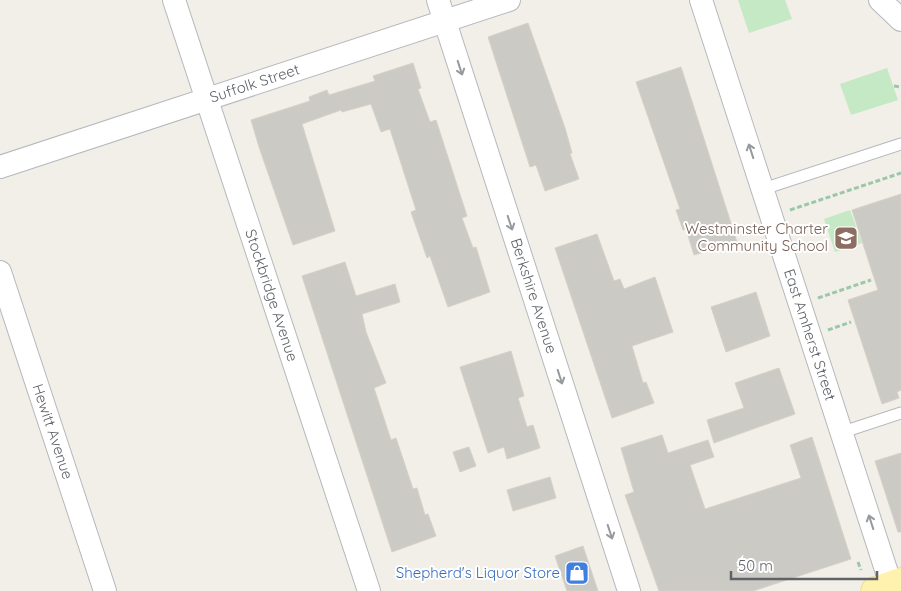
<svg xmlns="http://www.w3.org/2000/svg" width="901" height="591" font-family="Quicksand,sans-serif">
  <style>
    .green { fill: #c5e8c5 }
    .building { fill: #cccac5; stroke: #d6d1c6 }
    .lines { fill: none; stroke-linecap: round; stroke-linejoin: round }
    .lane-casing { stroke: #b5b8bc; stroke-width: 13 }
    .street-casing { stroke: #b5b8bc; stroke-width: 24 }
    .primary-casing { stroke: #f2c960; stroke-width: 29 }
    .path { stroke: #9cc7a9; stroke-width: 3; stroke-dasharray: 5 2.5; stroke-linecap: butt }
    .lane { stroke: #fff; stroke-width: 11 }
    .street { stroke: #fff; stroke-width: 22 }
    .primary { stroke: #fff2af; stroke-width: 28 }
    .oneway { stroke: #979a9d }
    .labels { text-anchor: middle; stroke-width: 4; stroke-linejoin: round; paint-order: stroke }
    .street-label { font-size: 15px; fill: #5f6368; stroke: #fff }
    .education-label { font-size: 15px; fill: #785e54; stroke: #fff; text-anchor: end }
    .shop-label { font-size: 15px; fill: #366cbe; stroke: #fff; text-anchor: end }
  </style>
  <rect width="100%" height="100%" fill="#f1efe8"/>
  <path class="green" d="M 738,0 L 785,0 L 792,19 L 749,33 Z
    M 887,68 L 898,100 L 851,115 L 840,84 Z
    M 850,210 L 862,243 L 835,252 L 824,219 Z"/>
  <path class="building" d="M 528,23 L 565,128 L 572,153 L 570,154 L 579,179 L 545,191 L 536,165 L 530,167 L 488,37 Z
    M 413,63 L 421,88 L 418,89 L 430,122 L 436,120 L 467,216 L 462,218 L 473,248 L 476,247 L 490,292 L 448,307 L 430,256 L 427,258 L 411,212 L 416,210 L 390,129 L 381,132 L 371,104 L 342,112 L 341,110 L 302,124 L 335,231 L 293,245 L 259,147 L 251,120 L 310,101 L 309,97 L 327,90 L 329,95 L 375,81 L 373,76 Z
    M 681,67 L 737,242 L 694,255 L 686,229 L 683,230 L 676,210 L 680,209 L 636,82 Z
    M 901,194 L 901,390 L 897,392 L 899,398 L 882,404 L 848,300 L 878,290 L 852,210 Z
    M 597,234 L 614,281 L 620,279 L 624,289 L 655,277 L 673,332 L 632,346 L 643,383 L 646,382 L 654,403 L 612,418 L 555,248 Z
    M 345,262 L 356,296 L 395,284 L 400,302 L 362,314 L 366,332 L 386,383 L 374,388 L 391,440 L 396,438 L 413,489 L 417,488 L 425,515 L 428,514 L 436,536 L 392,552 L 302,276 Z
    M 756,292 L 770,336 L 726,352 L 711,307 Z
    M 511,351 L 524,396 L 518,398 L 527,427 L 533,425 L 540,448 L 507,459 L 504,447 L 488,453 L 460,367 Z
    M 779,368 L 795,414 L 714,443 L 707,420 L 744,408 L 735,383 Z
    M 662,435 L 668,453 L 708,440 L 714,457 L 690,465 L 705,509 L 801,478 L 790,445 L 812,437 L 851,559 L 753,591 L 659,591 L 625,495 L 634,492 L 621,448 Z
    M 469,447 L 476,466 L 460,472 L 453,452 Z
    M 901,453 L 901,532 L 898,532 L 875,461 Z
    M 550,477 L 556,498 L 513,511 L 507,490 Z
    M 583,546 L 598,591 L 567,591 L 555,556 Z"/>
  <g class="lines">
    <g class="lane-casing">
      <path id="lane" d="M 763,189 L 901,144
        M 843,432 L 901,413"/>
    </g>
    <g class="street-casing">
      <g id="street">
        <path id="s1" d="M 174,0 L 369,591"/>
        <path id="s2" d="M 438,0 L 629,591"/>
        <path id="s3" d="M 701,0 L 891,585"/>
        <path d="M 880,0 L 901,20"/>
        <path id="s4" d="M 0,167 L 509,0"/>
        <path id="s5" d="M 0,272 L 105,591"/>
      </g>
    </g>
    <g class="primary-casing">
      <path id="primary" d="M 875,591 L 901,582"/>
    </g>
    <path class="path" d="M 894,86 L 901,87
      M 790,210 L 901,173
      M 818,298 L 871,280
      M 828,330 L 851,322
      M 858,562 L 861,570"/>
    <use href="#lane" class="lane"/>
    <use href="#street" class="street"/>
    <use href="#primary" class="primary"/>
  </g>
  <defs><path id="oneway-shaft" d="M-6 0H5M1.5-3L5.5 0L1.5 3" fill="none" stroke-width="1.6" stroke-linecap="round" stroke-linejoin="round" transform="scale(1.25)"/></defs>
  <g class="oneway">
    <use href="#oneway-shaft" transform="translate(460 68) rotate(72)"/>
    <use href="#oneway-shaft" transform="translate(751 151) rotate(-108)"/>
    <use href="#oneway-shaft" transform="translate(510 223) rotate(72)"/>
    <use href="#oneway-shaft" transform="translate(560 377) rotate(72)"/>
    <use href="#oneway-shaft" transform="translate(871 522) rotate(-108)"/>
    <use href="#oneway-shaft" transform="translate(610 532) rotate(72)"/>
  </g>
  <defs>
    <g id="school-square" transform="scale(1.25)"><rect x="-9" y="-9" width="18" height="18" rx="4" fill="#8d6e63" stroke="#fff"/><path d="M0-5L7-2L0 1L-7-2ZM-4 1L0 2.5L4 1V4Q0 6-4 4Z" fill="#fff"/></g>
    <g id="shop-square" transform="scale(1.25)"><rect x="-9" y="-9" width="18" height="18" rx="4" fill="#3f7fe0" stroke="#fff"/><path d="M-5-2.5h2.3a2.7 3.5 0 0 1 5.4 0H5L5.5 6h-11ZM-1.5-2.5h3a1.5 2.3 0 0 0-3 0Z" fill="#fff"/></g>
  </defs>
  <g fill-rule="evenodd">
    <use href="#school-square" x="846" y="238"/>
    <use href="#shop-square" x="577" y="573"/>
  </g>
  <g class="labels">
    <g class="street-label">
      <text dy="5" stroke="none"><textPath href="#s4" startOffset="268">Suffolk Street</textPath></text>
      <text dy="5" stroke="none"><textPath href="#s1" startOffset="311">Stockbridge Avenue</textPath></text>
      <text dy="5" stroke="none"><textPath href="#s2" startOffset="311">Berkshire Avenue</textPath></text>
      <text dy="5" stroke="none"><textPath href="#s3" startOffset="352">East Amherst Street</textPath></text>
      <text dy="5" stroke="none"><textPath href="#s5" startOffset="168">Hewitt Avenue</textPath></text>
    </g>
    <g class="education-label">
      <text x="828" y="234">Westminster Charter<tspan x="828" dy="17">Community School</tspan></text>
    </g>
    <g class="shop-label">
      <text x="560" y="578">Shepherd's Liquor Store</text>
    </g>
  </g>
  <path d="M731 571v8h146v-8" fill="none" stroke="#5f6368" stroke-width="2.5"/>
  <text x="738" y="571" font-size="15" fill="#5f6368" stroke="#ffffff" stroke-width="4" paint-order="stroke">50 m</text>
</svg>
